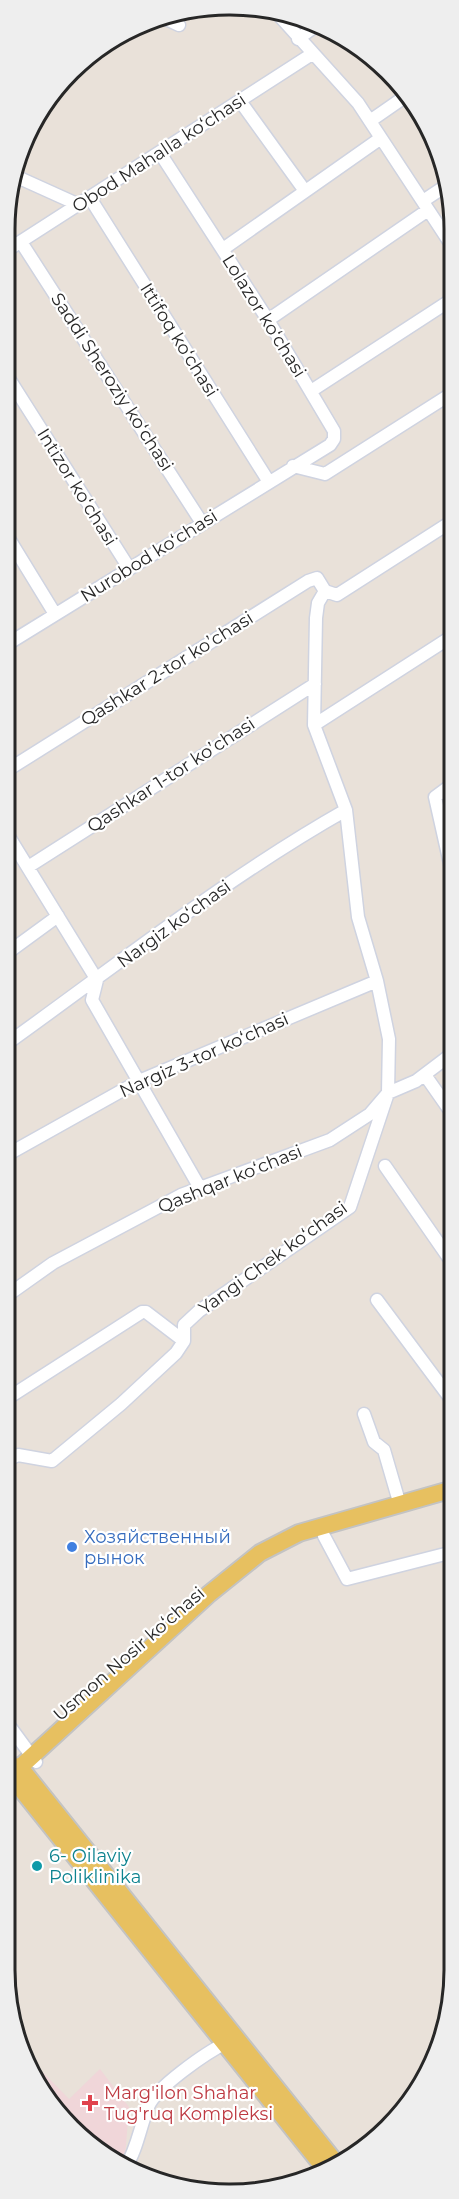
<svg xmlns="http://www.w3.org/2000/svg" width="459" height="2199" font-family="Montserrat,sans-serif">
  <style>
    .medical { fill: #f0d6d9 }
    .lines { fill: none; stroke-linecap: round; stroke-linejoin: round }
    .minor-casing { stroke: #cfd3e0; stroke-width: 15 }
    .major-casing { stroke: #c3c3c3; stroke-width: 20 }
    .minor { stroke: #fff; stroke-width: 12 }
    .major { stroke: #e7c060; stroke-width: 16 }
    .shop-dot { fill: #3f7fe0; stroke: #fff; stroke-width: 2 }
    .culture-dot { fill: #0f9aa8; stroke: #fff; stroke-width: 2 }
    .health-dot { fill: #e0444e; stroke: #fff; stroke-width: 2 }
    .labels { text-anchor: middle; stroke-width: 4.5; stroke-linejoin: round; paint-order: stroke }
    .street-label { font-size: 18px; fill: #272727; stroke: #fff }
    .shop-label { font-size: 18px; fill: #366cbe; stroke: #fff; text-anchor: start }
    .culture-label { font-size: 18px; fill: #0d838f; stroke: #fff; text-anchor: start }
    .health-label { font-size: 18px; fill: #be3a42; stroke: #fff; text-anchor: start }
    .rim { fill: none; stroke: #272727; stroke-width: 3 }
  </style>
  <rect width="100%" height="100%" fill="#e9e1d9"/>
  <path class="medical" d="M 20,2049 L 69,2099 L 100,2069 L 129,2107 L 125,2157 L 120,2164 L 70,2128 L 22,2055 Z"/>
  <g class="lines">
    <g class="minor-casing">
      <path id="minor" d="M 276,12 L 358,103 L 454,249
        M 162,17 L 179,25
        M 298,39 L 318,24
        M 240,101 L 305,191
        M 370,121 L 406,96
        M 15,176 L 77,204
        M 90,198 L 269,482
        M 423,201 L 447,185
        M 21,242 L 202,523
        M 223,249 L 381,138
        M 6,251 L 312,54
        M 268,320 L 428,210
        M 6,374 L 129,568
        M 311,391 L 454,298
        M 293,466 L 325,474 L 454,392
        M 6,534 L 55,614
        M 325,591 L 337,595 L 454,520
        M 6,645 L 330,445 L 334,439 L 334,431 L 268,320 L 160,153
        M 314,725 L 454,635
        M 6,771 L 308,581 L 317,578 L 325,591
        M 6,832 L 97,980 L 92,1000 L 200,1188
        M 28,867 L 315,684
        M 453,877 L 435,797 L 454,783
        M 6,954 L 58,916
        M 5,1045 C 117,965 226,878 346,810
        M 425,1075 L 453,1115
        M 5,1156 L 139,1081 L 377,981
        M 385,1166 L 453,1264
        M 5,1297 L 53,1263 L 181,1195 L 330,1140 L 370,1114 L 388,1093 L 416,1081 L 453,1053
        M 377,1300 L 453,1402
        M 5,1400 L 142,1312 L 146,1312 L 184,1341
        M 364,1414 L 374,1442 L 384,1450 L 400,1505
        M 5,1461 L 18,1455 L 52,1461 L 121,1404 L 176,1353 L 184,1341 L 184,1325 L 199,1311 L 350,1207 L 388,1093 L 389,1039 L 377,981 L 358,917 L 346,810 L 314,725 L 316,618 L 318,603 L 325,591
        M 324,1536 L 347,1579 L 453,1552
        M 5,1720 L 36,1762
        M 125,2168 C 137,2150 140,2127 148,2107 C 155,2088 207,2052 226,2043"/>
    </g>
    <g class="major-casing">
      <path id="major" d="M 19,1766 L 336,2163
        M 9,1774 L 325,2169
        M 5,1781 L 209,1594 L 260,1553 L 299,1533 L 453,1489"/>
    </g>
    <use href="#minor" class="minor"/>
    <use href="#major" class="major"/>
  </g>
  <circle class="shop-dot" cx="72" cy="1547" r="6"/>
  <circle class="culture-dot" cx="37" cy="1866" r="6"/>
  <path class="health-dot" d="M87 2094h6v6h6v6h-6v6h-6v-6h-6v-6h6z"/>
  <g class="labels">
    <g class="street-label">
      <text transform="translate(159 153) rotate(-33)" y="6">Obod Mahalla ko‘chasi</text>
      <text transform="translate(264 316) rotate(58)" y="6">Lolazor ko‘chasi</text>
      <text transform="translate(179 340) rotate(58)" y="6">Ittifoq ko‘chasi</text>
      <text transform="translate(112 382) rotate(57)" y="6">Saddi Sheroziy koʻchasi</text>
      <text transform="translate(77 487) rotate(58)" y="6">Intizor koʻchasi</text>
      <text transform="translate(149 556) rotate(-32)" y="6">Nurobod koʻchasi</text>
      <text transform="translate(167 669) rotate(-32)" y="6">Qashkar 2-tor koʼchasi</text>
      <text transform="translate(171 775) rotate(-33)" y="6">Qashkar 1-tor koʼchasi</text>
      <text transform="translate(174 924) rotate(-36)" y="6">Nargiz koʻchasi</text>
      <text transform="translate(204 1055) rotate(-24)" y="6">Nargiz 3-tor koʻchasi</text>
      <text transform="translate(230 1179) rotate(-22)" y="6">Qashqar koʻchasi</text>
      <text transform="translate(273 1258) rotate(-36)" y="6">Yangi Chek koʻchasi</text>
      <text transform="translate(129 1654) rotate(-41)" y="6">Usmon Nosir ko‘chasi</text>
    </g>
    <g class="shop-label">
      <text x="84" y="1543">Хозяйственный<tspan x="84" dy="21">рынок</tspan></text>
    </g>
    <g class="culture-label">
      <text x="49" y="1862">6- Oilaviy<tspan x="49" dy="21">Poliklinika</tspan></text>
    </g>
    <g class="health-label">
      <text x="104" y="2099">Marg'ilon Shahar<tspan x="104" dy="21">Tug'ruq Kompleksi</tspan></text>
    </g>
  </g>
  <path d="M0 0H459V2199H0ZM229 15H230A214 214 0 0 1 444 229V1970A214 214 0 0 1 230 2184H229A214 214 0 0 1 15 1970V229A214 214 0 0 1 229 15Z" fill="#eee" fill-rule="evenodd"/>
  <path class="rim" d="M229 15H230A214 214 0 0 1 444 229V1970A214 214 0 0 1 230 2184H229A214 214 0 0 1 15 1970V229A214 214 0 0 1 229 15Z"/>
</svg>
